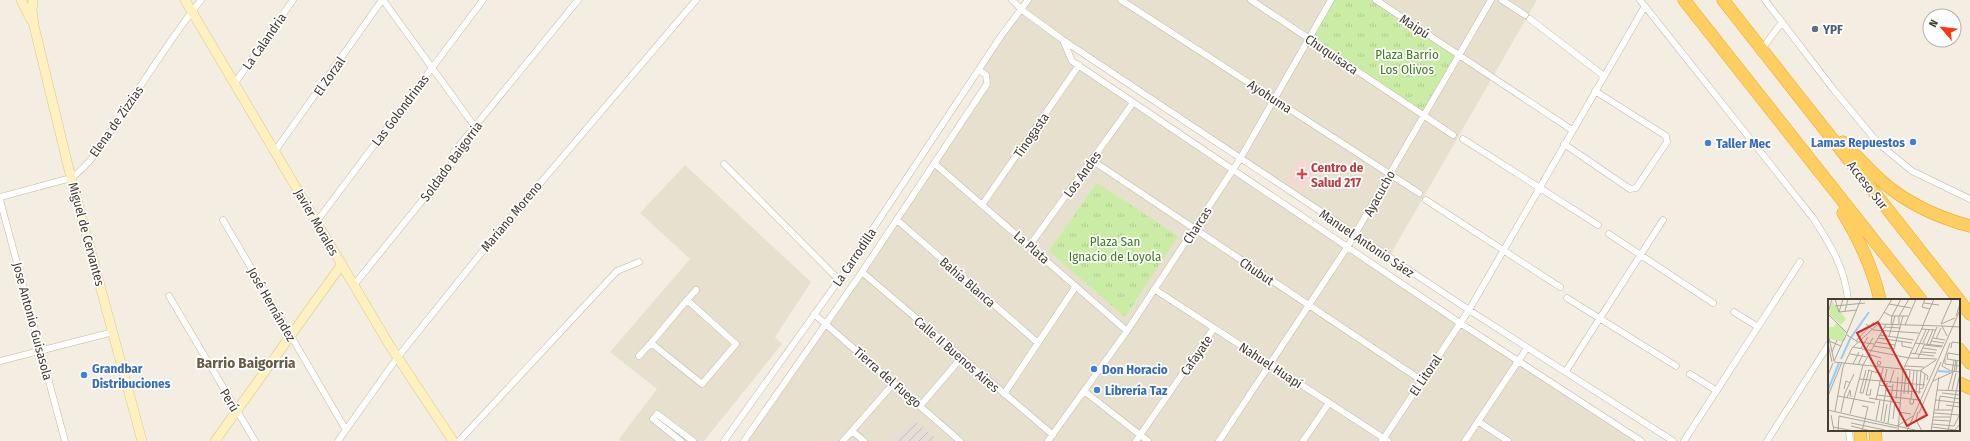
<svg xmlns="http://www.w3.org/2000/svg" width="1970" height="441" font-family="'Fira Sans Condensed',sans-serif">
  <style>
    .residential { fill: #e7e0cf }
    .industrial { fill: url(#industrial-furrows) }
    .medical { fill: #f5d8d2 }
    .park { fill: url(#park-tufts) }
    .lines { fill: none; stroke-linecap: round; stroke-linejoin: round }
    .street-casing { stroke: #c1b9a6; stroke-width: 7 }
    .secondary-casing { stroke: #dac88d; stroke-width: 10 }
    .highway-casing { stroke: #eca721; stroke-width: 13 }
    .street { stroke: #fff; stroke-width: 6 }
    .secondary { stroke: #fff1bf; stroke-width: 9 }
    .highway { stroke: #ffce60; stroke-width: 12 }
    .service-dot { fill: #5c6f8a; stroke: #fff; stroke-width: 1.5 }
    .shop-dot { fill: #3f7fe0; stroke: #fff; stroke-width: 1.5 }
    .health-dot { fill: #e0444e; stroke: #fff; stroke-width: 1.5 }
    .labels { text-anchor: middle; stroke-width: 3.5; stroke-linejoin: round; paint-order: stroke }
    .street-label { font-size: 13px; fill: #443d32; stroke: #fff }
    .service-label { font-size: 13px; font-weight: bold; fill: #4e5e75; stroke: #fff; text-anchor: start }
    .park-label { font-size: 13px; fill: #407b20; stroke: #fff }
    .shop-label { font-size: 13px; font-weight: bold; fill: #366cbe; stroke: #fff; text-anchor: start }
    .health-label { font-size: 13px; font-weight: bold; fill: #be3a42; stroke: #fff; text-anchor: start }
    .quarter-label { font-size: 15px; font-weight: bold; fill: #685c48; stroke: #fff }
    .inset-river { fill: none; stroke: #96cdf7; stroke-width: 2 }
    .inset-road { fill: none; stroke: #ada79b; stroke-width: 1 }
    .view { fill: #d62828; fill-opacity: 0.15; stroke: #d62828; stroke-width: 2 }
    .inset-edge { fill: none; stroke: #443d32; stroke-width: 2 }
  </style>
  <defs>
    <pattern id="industrial-furrows" width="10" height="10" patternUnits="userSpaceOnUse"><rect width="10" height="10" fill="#e4ded7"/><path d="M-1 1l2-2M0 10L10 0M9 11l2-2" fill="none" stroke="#c5bfb9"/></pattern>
    <pattern id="park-tufts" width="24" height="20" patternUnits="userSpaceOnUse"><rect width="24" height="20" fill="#caeca5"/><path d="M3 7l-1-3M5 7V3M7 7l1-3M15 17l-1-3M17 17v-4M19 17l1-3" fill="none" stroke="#afcb8e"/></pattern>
  </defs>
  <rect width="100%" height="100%" fill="#f3eee1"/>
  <path class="residential" d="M 1028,0 L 1537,0 L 1389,257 L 1064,41 L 1070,58 L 1641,441 L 744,441 L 826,324 L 988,79 L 979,70 Z
    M 685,165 L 811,282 L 775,337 L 782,344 L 704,441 L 621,441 L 619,439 L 657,389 L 610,352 L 690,259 L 640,213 Z"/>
  <path class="industrial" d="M 914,420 L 939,441 L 893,441 Z"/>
  <path class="medical" d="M 1301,157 L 1318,168 L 1302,192 L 1286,180 Z"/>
  <path class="park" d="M 1331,0 L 1376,0 L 1459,54 L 1423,115 L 1309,38 Z
    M 1097,183 L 1178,236 L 1125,317 L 1049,251 Z"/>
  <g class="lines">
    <g class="street-casing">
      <path id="street" d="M 383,0 L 475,127
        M 1012,0 L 1022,10 L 1063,40 L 1147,96 L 1469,310 L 1673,441
        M 1121,0 L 1419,193
        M 1251,0 L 1453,135
        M 1376,0 L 1572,130
        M 1502,0 L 1525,15
        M 1640,0 L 1813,218 C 1830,244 1845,268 1848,300
        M 1765,0 L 1834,90 L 1878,143 L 1912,171 L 1970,199
        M 1530,19 L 1604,76
        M 1063,40 L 1072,61 L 1460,323 L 1641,441
        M 1762,49 L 1782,22
        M 235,83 L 293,0
        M 1463,139 L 1598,225
        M 1564,144 L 1630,189 L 1636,188 L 1667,142 L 1666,136 L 1595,91
        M 275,151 L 382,0
        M 1093,161 L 1421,380
        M 724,164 L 839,280
        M 935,164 L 1127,331
        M 0,197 L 71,178 C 93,163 108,135 122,114 C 148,75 172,36 201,0
        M 0,200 L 65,441
        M 1426,200 L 1560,287
        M 982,205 L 1079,65
        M 223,220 L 346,430
        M 897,220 L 1038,343
        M 317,221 L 483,0
        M 1609,234 L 1713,303
        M 1030,245 L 1133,103
        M 862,272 L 1053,435
        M 354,285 L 451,165 L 454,152 L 578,0
        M 1154,289 L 1388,441
        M 169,296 L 255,441
        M 1567,298 L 1676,366
        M 687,300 L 736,344 L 702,384 L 651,343 Z
        M 687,300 L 696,290
        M 1734,312 L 1758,327
        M 814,314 L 960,441
        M 639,356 L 651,343
        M 0,361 L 113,332
        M 1566,371 L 1663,220
        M 1690,374 L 1717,391
        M 1084,391 L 1148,441
        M 1004,394 L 1076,286
        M 920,406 L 962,357
        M 1479,422 L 1508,441
        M 1849,430 L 1850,441
        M 852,431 L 864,441
        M 338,441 L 397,358 L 486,247 L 696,0
        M 459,441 L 617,271 L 639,262
        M 681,441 L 653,419 L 657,414 L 693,441
        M 724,441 L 839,280 L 1001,36 L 1028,0
        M 744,441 L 862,272 L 987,84 L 986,75 L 979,70
        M 843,441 L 894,383
        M 1048,441 L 1127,331 L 1240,159 L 1331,0
        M 1136,441 L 1214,328
        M 1219,441 L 1348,246 L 1491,0
        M 1303,441 L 1329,403
        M 1382,441 L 1469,310 L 1645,6
        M 1465,441 L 1527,348
        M 1684,441 L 1800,262
        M 1767,441 L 1829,344"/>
    </g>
    <g class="secondary-casing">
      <path id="secondary" d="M 21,0 L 31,20
        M 33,0 L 32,10 L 34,26 L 71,178 L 142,441
        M 185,0 L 390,346 L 453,441
        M 215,441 L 342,264"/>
    </g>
    <g class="highway-casing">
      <path id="highway" d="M 1684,0 L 1921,300
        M 1723,0 L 1970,314
        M 1843,142 C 1857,156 1870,171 1885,184 C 1909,204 1940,218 1970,226
        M 1843,213 C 1860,241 1873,268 1880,300
        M 1959,349 L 1970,363
        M 1959,383 L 1970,388
        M 1860,430 L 1861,441
        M 1875,430 L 1876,441"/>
    </g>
    <use href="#street" class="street"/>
    <use href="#secondary" class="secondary"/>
    <use href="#highway" class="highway"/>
  </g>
  <circle class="service-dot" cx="1815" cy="29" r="4"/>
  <g class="shop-dot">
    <circle cx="1913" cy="142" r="4"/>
    <circle cx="1708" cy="143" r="4"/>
    <circle cx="1094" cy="369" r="4"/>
    <circle cx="84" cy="375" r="4"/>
    <circle cx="1097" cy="390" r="4"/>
  </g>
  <path class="health-dot" d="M1300 168h4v4h4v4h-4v4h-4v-4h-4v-4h4z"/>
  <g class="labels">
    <g class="street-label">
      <text transform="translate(1415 26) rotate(33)" y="5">Maipú</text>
      <text transform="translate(264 41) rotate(-55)" y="5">La Calandria</text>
      <text transform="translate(1332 54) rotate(34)" y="5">Chuquisaca</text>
      <text transform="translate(329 76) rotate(-55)" y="5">El Zorzal</text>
      <text transform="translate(1270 96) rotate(33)" y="5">Ayohuma</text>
      <text transform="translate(400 110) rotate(-53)" y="5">Las Golondrinas</text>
      <text transform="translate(116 121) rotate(-55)" y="5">Elena de Zizzias</text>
      <text transform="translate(1031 135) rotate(-55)" y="5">Tinogasta</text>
      <text transform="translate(451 161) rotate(-54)" y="5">Soldado Baigorria</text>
      <text transform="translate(1082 174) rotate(-54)" y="5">Los Andes</text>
      <text transform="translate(1868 185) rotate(52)" y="5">Acceso Sur</text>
      <text transform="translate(1379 193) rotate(-61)" y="5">Ayacucho</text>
      <text transform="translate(511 216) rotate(-50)" y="5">Mariano Moreno</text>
      <text transform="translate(317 222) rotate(60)" y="5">Javier Morales</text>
      <text transform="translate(1197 225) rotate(-57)" y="5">Charcas</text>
      <text transform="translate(87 234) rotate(75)" y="5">Miguel de Cervantes</text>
      <text transform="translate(1367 243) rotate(34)" y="5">Manuel Antonio Sáez</text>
      <text transform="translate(1032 247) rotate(41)" y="5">La Plata</text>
      <text transform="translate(854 257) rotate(-56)" y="5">La Carrodilla</text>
      <text transform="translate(1257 271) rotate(34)" y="5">Chubut</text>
      <text transform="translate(968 282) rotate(41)" y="5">Bahía Blanca</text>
      <text transform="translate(272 304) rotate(60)" y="5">José Hernández</text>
      <text transform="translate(33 321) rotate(75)" y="5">Jose Antonio Guisasola</text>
      <text transform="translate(957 354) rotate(41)" y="5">Calle II Buenos Aires</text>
      <text transform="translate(1196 355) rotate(-55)" y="5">Cafayate</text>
      <text transform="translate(1271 365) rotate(33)" y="5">Nahuel Huapí</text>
      <text transform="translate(1425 375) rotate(-56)" y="5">El Litoral</text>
      <text transform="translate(888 377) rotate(41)" y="5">Tierra del Fuego</text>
      <text transform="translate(230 400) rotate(59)" y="5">Perú</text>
    </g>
    <g class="service-label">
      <text x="1823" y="34">YPF</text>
    </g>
    <g class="park-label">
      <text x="1407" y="59">Plaza Barrio<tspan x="1407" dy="15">Los Olivos</tspan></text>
      <text x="1115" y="246">Plaza San<tspan x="1115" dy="15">Ignacio de Loyola</tspan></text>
    </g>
    <g class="shop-label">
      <text x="1905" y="147" text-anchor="end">Lamas Repuestos</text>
      <text x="1716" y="148">Taller Mec</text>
      <text x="92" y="373">Grandbar<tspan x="92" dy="15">Distribuciones</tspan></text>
      <text x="1102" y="374">Don Horacio</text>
      <text x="1105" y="395">Librería Taz</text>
    </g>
    <g class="health-label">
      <text x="1311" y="172">Centro de<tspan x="1311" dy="15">Salud 217</tspan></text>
    </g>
    <g class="quarter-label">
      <text x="246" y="368">Barrio Baigorria</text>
    </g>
  </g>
  <g transform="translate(1828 299)">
    <rect width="132" height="132" fill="#f3eee1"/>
    <path d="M 8,24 L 18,32 L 15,43 L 0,39 L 0,28 L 6,28 Z" fill="#caeca5"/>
    <path d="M 4,2 L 18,20 L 13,26 L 1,15 Z" fill="#caeca5"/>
    <path class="inset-river" d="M 13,60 L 22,40 L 41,13M 110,72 L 122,73M 0,91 L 11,64"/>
    <path class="inset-road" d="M 7,0 L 11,13M 97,0 L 94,8 L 102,10M 96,4 L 111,6M 61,5 L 83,9M 7,7 L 37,4M 17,12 L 20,0M 11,13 L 29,11M 11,13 L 15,0M 56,13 L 63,17 L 80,17M 0,14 L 4,0M 0,15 L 19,34M 128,17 L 132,5M 38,25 L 45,31 L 91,34M 49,25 L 64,0M 63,25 L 64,17 L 73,0M 71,25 L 71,17 L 81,0M 113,25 L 124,0M 113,25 L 127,19M 77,26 L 88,0M 95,26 L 106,0M 114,27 L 132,28M 56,28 L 73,29M 93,30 L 108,31M 19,36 L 30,43M 52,36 L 86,41M 61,37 L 67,17M 1,39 L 6,62M 50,39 L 84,44M 105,39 L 117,41M 108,40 L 113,29M 16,41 L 33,0M 1,42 L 13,47M 28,42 L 46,23M 103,42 L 116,44M 31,43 L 46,45M 47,43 L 67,46M 74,43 L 74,47 L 84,49M 87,44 L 115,47M 95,44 L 101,31M 122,44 L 114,67 L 123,72 L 132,73M 0,45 L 4,63M 99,45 L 105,31M 102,45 L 109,28M 96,46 L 114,48M 45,47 L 66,50 L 75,17M 25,48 L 81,59 L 109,60M 33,49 L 40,38M 95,49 L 109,51M 123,49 L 124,43 L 132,44M 38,50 L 45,39M 4,53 L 9,41M 93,53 L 108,54M 82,54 L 106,57M 22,55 L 39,58M 40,55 L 53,59M 87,55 L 98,31M 90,59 L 96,46M 117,60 L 117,65 L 132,67M 119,60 L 120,54 L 132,56M 119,60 L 132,62M 6,62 L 16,40M 50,62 L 53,63 L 52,66 L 49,66 ZM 6,63 L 93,72 L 100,77 L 99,81M 25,65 L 31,53M 30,66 L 35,55M 77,67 L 96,68M 38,71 L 32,94 L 35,94 L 41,71M 40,71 L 54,75M 124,73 L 126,61M 126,73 L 128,61M 128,73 L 129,61M 0,76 L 5,64M 31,80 L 97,86M 105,82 L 125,73M 56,83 L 59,70M 62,84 L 66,71M 51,86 L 65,88M 16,90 L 18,82 L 22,84M 43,90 L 42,96 L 38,96 L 44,72M 92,90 L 95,89 L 97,75M 57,91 L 93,93M 109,91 L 132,92M 120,91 L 125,73M 124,91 L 128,74M 114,94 L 132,96M 76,95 L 78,72M 80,95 L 82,72M 88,95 L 89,72M 91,95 L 93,71 L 108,61M 49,96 L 91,101M 0,97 L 14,63M 10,97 L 47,104M 19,99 L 22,91 L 23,98M 41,99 L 72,104M 68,100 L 70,78M 82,100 L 82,105 L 85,105 L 86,100M 83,100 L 86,72M 48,101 L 55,69M 108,101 L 132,104M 118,106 L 132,108M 34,107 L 40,108 L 34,132M 0,111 L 91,132M 106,111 L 124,111M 110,111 L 112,97 L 132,100M 7,112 L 15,68 L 24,49 L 50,25 L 114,27 L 119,37M 13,113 L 17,94 L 26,75M 71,113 L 83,115M 90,113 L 88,121 L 94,132M 91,114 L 113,63M 106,114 L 132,116M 22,115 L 35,66 L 58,25M 3,116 L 6,132M 105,118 L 122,118M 65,120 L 67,103M 48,121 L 52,101M 105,121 L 122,122M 53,122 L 59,84M 56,123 L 59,105M 23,124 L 57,131M 60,124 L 65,85M 104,125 L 126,127 L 132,115M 23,127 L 43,132M 69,127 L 85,117M 5,128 L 26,132M 104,128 L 127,131 L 132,125M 10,132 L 11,117 L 69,129M 70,132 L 75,71 L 95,27M 79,132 L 132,11M 103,132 L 111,78M 120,132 L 132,74"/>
    <path class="view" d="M 50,23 L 99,116 L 79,127 L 29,34 Z"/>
    <rect width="132" height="132" class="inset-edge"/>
  </g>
  <g transform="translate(1942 28) rotate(298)"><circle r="19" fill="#ffffff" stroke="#b4b1ad"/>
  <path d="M0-3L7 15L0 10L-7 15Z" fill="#ff360c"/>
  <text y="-6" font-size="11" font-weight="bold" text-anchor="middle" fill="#443d32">N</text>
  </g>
</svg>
